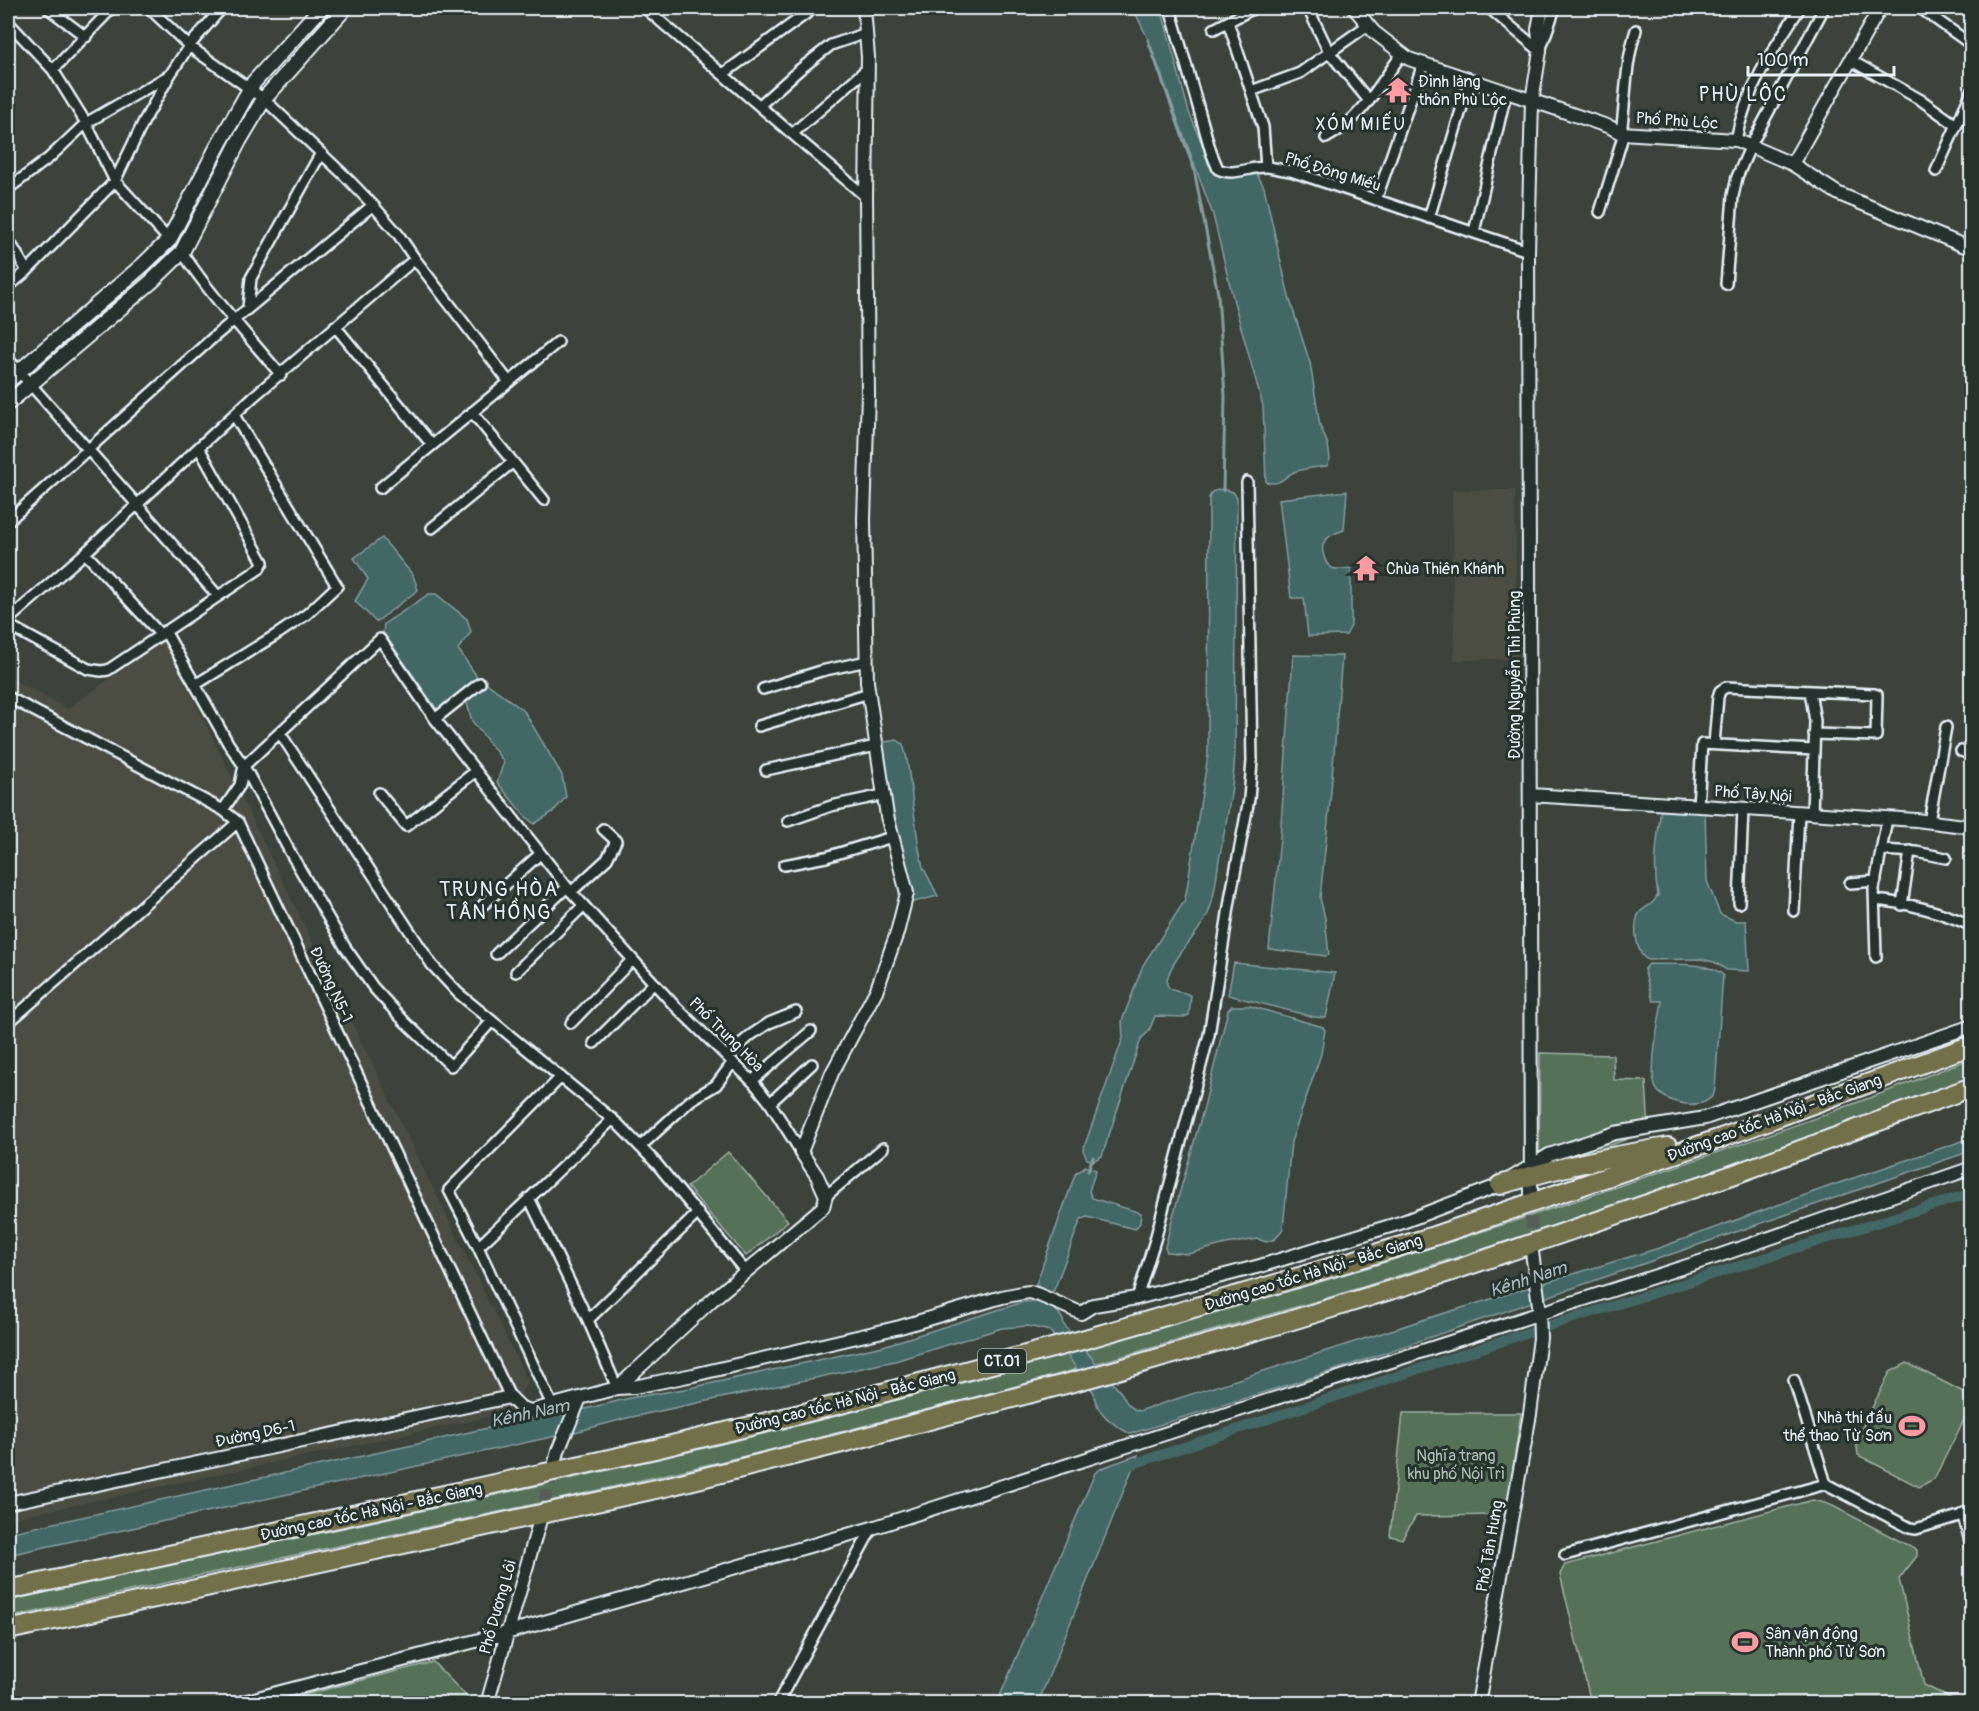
<svg xmlns="http://www.w3.org/2000/svg" width="1979" height="1711" font-family="Pangolin,sans-serif">
  <style>
    .built { fill: #4b4e43 }
    .green { fill: #557158; stroke: #9eb1a8; stroke-width: 1.5 }
    .water { fill: #426766; stroke: #849ea0; stroke-width: 1.5 }
    .lines { fill: none; stroke-linecap: round; stroke-linejoin: round }
    .stream { stroke: #849ea0; stroke-width: 3 }
    .canal { stroke: #426766; stroke-width: 10 }
    .tertiary-tunnel { stroke: #565d56; stroke-width: 12; stroke-dasharray: 12 6; stroke-linecap: butt }
    .minor-casing { stroke: #e8f1f8; stroke-width: 14 }
    .tertiary-casing { stroke: #e8f1f8; stroke-width: 16 }
    .secondary-casing { stroke: #e8f1f8; stroke-width: 18 }
    .motorway-casing { stroke: #e8f1f8; stroke-width: 22 }
    .minor { stroke: #26332d; stroke-width: 9 }
    .tertiary { stroke: #26332d; stroke-width: 12 }
    .secondary { stroke: #26332d; stroke-width: 14 }
    .motorway { stroke: #726f4a; stroke-width: 18 }
    .labels { text-anchor: middle; stroke-width: 6; stroke-linejoin: round; paint-order: stroke }
    .shield { fill: #26332d; stroke: #aeb8bb; stroke-width: 1.5 }
    .shield-label { font-size: 15px; font-weight: bold; fill: #e8f1f8 }
    .poi-label { font-size: 16px; fill: #e8f1f8; stroke: #26332d; text-anchor: start }
    .street-label { font-size: 16px; fill: #e8f1f8; stroke: #26332d }
    .park-label { font-size: 16px; fill: #adbeb8; stroke: #26332d }
    .neighbourhood-label { font-size: 18px; letter-spacing: 1.5px; fill: #e8f1f8; stroke: #26332d }
    .water-label { font-size: 18px; font-style: italic; fill: #a6babe; stroke: #26332d }
    .quarter-label { font-size: 20px; letter-spacing: 1.5px; fill: #e8f1f8; stroke: #26332d }
  </style>
  <rect width="100%" height="100%" fill="#3c433a"/>
  <filter id="ink" filterUnits="userSpaceOnUse"><feTurbulence type="fractalNoise" baseFrequency=".0167" numOctaves="2"/><feDisplacementMap in="SourceGraphic" scale="12" xChannelSelector="R" yChannelSelector="G"/><feConvolveMatrix kernelMatrix="1 2 1 2 8 2 1 2 1" color-interpolation-filters="sRGB"/></filter>
  <g filter="url(#ink)">
    <path class="built" d="M 1452,490 L 1515,490 L 1517,659 L 1454,660 Z
      M 164,639 L 528,1382 L 507,1413 L 8,1519 L 8,677 L 68,709 Z"/>
    <path class="green" d="M 125,286 L 128,290 L 84,332 L 45,364 L 43,364 L 42,360 Z
      M 1540,1053 L 1613,1055 L 1614,1080 L 1646,1081 L 1649,1131 L 1539,1172 Z
      M 1971,1058 L 1971,1077 L 1693,1179 L 1493,1246 L 1321,1300 L 992,1393 L 766,1451 L 578,1495 L 197,1576 L 8,1618 L 8,1601 C 251,1546 496,1498 738,1440 C 885,1405 1030,1365 1174,1324 C 1336,1279 1495,1229 1654,1174 C 1760,1138 1867,1101 1971,1058 Z
      M 728,1152 L 788,1221 L 746,1256 L 687,1187 Z
      M 1907,1363 L 1971,1396 L 1968,1412 L 1934,1479 L 1919,1487 L 1858,1455 L 1856,1440 L 1890,1372 Z
      M 1403,1413 L 1521,1413 L 1506,1515 L 1416,1516 L 1402,1539 L 1390,1536 Z
      M 1813,1500 L 1829,1504 L 1917,1550 L 1917,1556 L 1899,1579 L 1924,1685 L 1952,1699 L 1953,1703 L 1591,1703 L 1560,1574 L 1565,1565 Z
      M 433,1662 L 473,1703 L 294,1703 L 296,1697 Z"/>
    <path class="water" d="M 1133,8 L 1161,8 L 1189,112 L 1207,156 L 1208,164 L 1215,168 L 1256,173 L 1264,187 L 1289,297 L 1310,363 L 1320,425 L 1328,445 L 1330,459 L 1327,466 C 1317,467 1307,468 1297,471 C 1284,474 1283,487 1266,482 L 1263,406 L 1234,302 L 1213,215 L 1148,39 Z
      M 1222,489 L 1233,492 L 1237,497 L 1235,749 C 1234,787 1226,823 1219,860 C 1216,878 1215,897 1208,914 C 1199,934 1165,965 1167,985 C 1172,994 1184,990 1191,996 L 1189,1015 L 1184,1017 L 1155,1016 L 1149,1031 L 1141,1039 L 1102,1156 L 1093,1161 L 1087,1159 L 1083,1150 L 1123,1038 L 1122,1021 L 1143,965 L 1184,902 L 1186,894 L 1208,755 L 1209,498 L 1212,492 Z
      M 1347,491 L 1344,530 C 1331,534 1318,541 1324,556 C 1325,561 1327,565 1332,568 C 1337,570 1345,569 1351,568 L 1351,626 L 1346,635 L 1308,636 L 1304,598 L 1291,598 L 1279,499 Z
      M 382,538 L 413,575 L 418,590 L 376,622 L 355,601 L 368,579 L 354,558 Z
      M 429,594 L 436,594 L 467,619 L 471,632 L 458,649 L 478,678 L 439,712 L 383,633 L 384,624 Z
      M 1293,655 L 1342,656 L 1330,802 L 1320,898 L 1325,918 L 1329,955 L 1326,956 L 1269,949 L 1280,838 Z
      M 486,680 L 488,684 L 524,711 L 562,775 L 566,797 L 553,812 L 534,824 L 523,814 L 497,782 L 504,762 L 472,721 L 466,700 Z
      M 897,740 L 903,744 L 907,759 L 919,849 L 923,867 L 938,896 L 914,902 L 913,900 L 880,749 L 885,742 Z
      M 1661,807 L 1705,811 L 1707,881 L 1720,914 L 1736,921 L 1746,921 L 1749,971 L 1727,970 L 1714,962 L 1701,959 L 1648,960 C 1636,955 1633,927 1638,915 C 1641,909 1648,907 1652,903 C 1655,901 1656,898 1658,895 C 1652,865 1658,836 1661,807 Z
      M 1234,963 L 1335,973 L 1326,1018 L 1314,1017 L 1228,995 Z
      M 1649,964 C 1669,965 1709,961 1723,975 L 1715,1089 C 1712,1113 1662,1106 1655,1086 C 1649,1068 1659,1021 1662,1001 L 1653,1001 L 1644,970 Z
      M 1232,1006 L 1250,1006 L 1323,1027 L 1325,1030 L 1321,1054 L 1291,1142 L 1283,1229 L 1275,1239 L 1266,1242 L 1258,1239 L 1226,1244 L 1188,1254 L 1167,1252 L 1165,1247 L 1173,1216 L 1204,1107 L 1228,1010 Z
      M 1971,1138 L 1971,1151 L 1335,1370 L 1130,1434 C 1114,1425 1095,1413 1094,1393 L 1050,1331 L 1028,1326 L 1002,1328 L 895,1361 L 627,1418 L 579,1431 L 8,1555 L 8,1533 L 413,1445 L 483,1429 L 581,1410 L 630,1398 L 690,1388 L 883,1346 L 1023,1302 L 1037,1302 L 1041,1289 L 1036,1284 L 1076,1172 L 1080,1171 L 1085,1166 L 1096,1170 L 1089,1191 L 1092,1198 L 1141,1213 L 1140,1223 L 1135,1229 L 1087,1217 L 1081,1219 L 1054,1290 L 1052,1292 L 1049,1292 L 1045,1304 C 1054,1308 1063,1315 1064,1325 L 1122,1394 C 1126,1403 1130,1408 1139,1411 L 1432,1317 L 1659,1248 L 1833,1185 Z
      M 1138,1455 L 1038,1703 L 997,1703 L 1095,1473 L 1102,1468 Z"/>
    <g class="lines">
      <path class="stream" d="M 1148,40 L 1194,169 L 1218,294 L 1225,396 L 1223,491
        M 1088,1171 L 1093,1157"/>
      <path class="canal" d="M 1124,1467 L 1542,1328 L 1972,1193"/>
      <path class="tertiary-tunnel" d="M 1531,1199 L 1532,1251
        M 540,1519 L 554,1466"/>
      <g class="minor-casing">
        <path id="minor" d="M 51,8 L 49,9 L 86,37
          M 149,8 L 189,46 L 264,99 L 344,175 L 373,205 L 398,234 L 415,259 L 509,382
          M 645,8 L 866,197
          M 1170,8 L 1211,152 L 1218,169 C 1234,177 1250,166 1267,167 C 1275,168 1283,170 1291,171 L 1528,251
          M 1308,8 L 1329,52 L 1369,101
          M 1489,8 L 1540,51 L 1555,8
          M 1920,8 L 1972,45
          M 8,22 L 53,70 L 86,123 L 115,181 L 169,240
          M 1228,22 L 1263,127 L 1266,167
          M 1214,29 L 1254,8
          M 1850,60 L 1921,100 L 1956,125
          M 53,70 L 112,8
          M 723,74 L 814,8
          M 1251,91 L 1300,73 L 1368,25
          M 760,105 L 799,70 L 831,45 L 866,33
          M 1621,133 C 1626,99 1625,64 1636,30
          M 792,134 L 868,68
          M 1326,138 C 1362,119 1379,85 1402,54
          M 1736,140 C 1745,91 1773,49 1800,8
          M 1936,171 L 1972,91
          M 8,189 L 49,158 L 86,123 L 168,76
          M 1376,200 L 1423,64
          M 1600,212 L 1624,133
          M 1429,218 L 1470,80
          M 1474,232 L 1506,93
          M 8,239 L 27,271
          M 182,252 C 211,296 247,335 281,375
          M 1726,284 L 1733,196 L 1737,177 L 1751,145 L 1824,8
          M 8,287 L 27,271 L 115,181 L 144,121 L 170,75 L 189,46 L 222,8
          M 248,308 L 251,278 L 321,153
          M 335,326 L 432,445
          M 8,359 L 218,596
          M 472,412 L 544,500
          M 380,488 L 558,342
          M 8,521 L 216,335 L 373,205
          M 432,528 L 513,462
          M 85,553 L 161,635
          M 8,620 L 85,553 L 253,397 L 415,259
          M 8,625 L 88,669 L 101,671 L 108,670 L 259,569 L 263,562 L 199,448
          M 165,631 L 228,743 L 244,766 L 290,852 L 345,947 L 373,987 L 405,1022 L 451,1066 L 492,1021
          M 195,685 L 279,633 L 307,614 L 337,586 L 234,415
          M 763,689 L 821,671 L 867,661
          M 1810,691 L 1815,721 L 1812,814
          M 8,697 L 223,810 L 238,822 L 510,1397
          M 435,719 L 480,683
          M 759,726 L 869,693
          M 280,733 L 432,965 L 458,993 L 618,1124 L 656,1163 L 746,1272
          M 1714,744 L 1718,697 L 1720,691 L 1726,687 L 1874,694 L 1877,695 L 1876,736 L 1814,734
          M 1961,751 L 1972,755
          M 766,770 L 876,746
          M 379,793 L 406,826 L 476,771
          M 1698,806 L 1702,744 L 1814,750
          M 223,810 L 240,785 L 244,766 L 380,639 L 435,719 L 567,887 L 673,1004 L 754,1083 L 770,1103 L 801,1152
          M 788,821 L 831,806 L 883,795
          M 1929,822 L 1946,727
          M 1967,827 L 1972,812
          M 1881,850 L 1916,852 L 1946,858
          M 784,865 L 826,857 L 892,837
          M 1850,883 L 1876,881
          M 571,892 L 607,859 L 616,841 L 603,829
          M 1875,900 C 1908,903 1942,912 1972,926
          M 1739,903 L 1743,809
          M 483,905 L 540,854
          M 1902,905 L 1910,851
          M 1794,911 L 1799,813
          M 496,954 L 567,887
          M 1876,957 L 1874,889 L 1887,819
          M 516,972 L 583,906
          M 8,1023 L 238,822
          M 571,1023 L 632,960
          M 594,1043 L 654,983
          M 727,1056 L 751,1035 L 769,1023 L 796,1012
          M 752,1081 L 811,1031
          M 770,1103 L 812,1064
          M 641,1146 L 691,1100 L 716,1085 L 733,1062
          M 826,1196 L 883,1148
          M 529,1198 L 588,1320 L 617,1388
          M 478,1247 L 613,1119
          M 1137,1298 L 1155,1240 L 1209,1035 L 1231,894 L 1249,799 L 1252,761 L 1247,482
          M 588,1320 L 698,1213
          M 1794,1380 L 1826,1484 L 1910,1528 L 1916,1529 L 1972,1512
          M 552,1405 L 478,1247 L 449,1190 L 561,1077
          M 1565,1555 L 1826,1484
          M 777,1704 L 872,1528"/>
      </g>
      <g class="tertiary-casing">
        <path id="tertiary" d="M 1354,8 L 1374,32 L 1409,59 L 1610,127 L 1621,133 L 1736,140 L 1792,164 L 1839,194 L 1972,249
          M 1792,164 L 1880,8
          M 1531,795 L 1916,820 L 1972,827
          M 1531,1199 L 1528,251 L 1532,101 L 1540,51 L 1538,29 L 1542,8
          M 617,1388 L 634,1387 L 693,1375 L 900,1327 L 1002,1297 L 1022,1293 L 1030,1292 L 1039,1295 L 1081,1313 L 1094,1305 L 1137,1298 L 1260,1266 L 1400,1223 L 1500,1185 L 1549,1155 L 1615,1133 L 1705,1118 L 1972,1026
          M 555,1463 L 558,1451 L 580,1398
          M 8,1503 L 510,1397 L 521,1408 L 531,1411 L 617,1388 L 712,1300 L 823,1207 L 826,1196 L 817,1176 L 801,1152 L 832,1073 L 877,989 L 897,933 L 907,893 L 887,816 L 867,682 L 864,519 L 868,394 L 866,197 L 868,57 L 864,8
          M 1964,1514 L 1972,1545
          M 235,1704 L 506,1633 L 872,1528 L 1715,1257 L 1972,1168
          M 487,1704 L 540,1520
          M 1478,1704 L 1530,1414 L 1540,1338 L 1539,1305 L 1532,1252"/>
      </g>
      <g class="secondary-casing">
        <path id="secondary" d="M 8,381 L 143,265 L 169,240 L 220,142 L 254,82 L 321,8
          M 8,403 L 151,282 L 182,252 L 239,141 L 264,99 L 345,8"/>
      </g>
      <g class="motorway-casing">
        <path id="motorway" d="M 1500,1185 C 1555,1168 1611,1156 1668,1147
          M 8,1590 L 655,1449 L 833,1406 L 1082,1340 L 1266,1287 L 1434,1236 L 1721,1138 L 1972,1045
          M 8,1630 L 665,1487 L 842,1443 L 1092,1377 L 1276,1325 L 1446,1273 L 1735,1174 L 1972,1087"/>
      </g>
      <use href="#minor" class="minor"/>
      <use href="#tertiary" class="tertiary"/>
      <use href="#secondary" class="secondary"/>
      <use href="#motorway" class="motorway"/>
    </g>
  </g>
  <defs>
    <g id="temple-bare" transform="scale(2.07)"><path d="M0-6L5-2H3V0L6.5 2.5H4V6H1.5V3h-3V6H-4V2.5H-6.5L-3 0V-2H-5Z" fill="#ff9aa2" stroke="#26332d" stroke-width="2.5" paint-order="stroke"/></g>
    <g id="stadium-bare" transform="scale(2.07)"><path d="M0-5a6.5 5 0 1 0 0 10a6.5 5 0 1 0 0-10ZM-3.5-1.8h7v3.6h-7Z" fill="#ff9aa2" stroke="#26332d" stroke-width="2.5" paint-order="stroke"/></g>
  </defs>
  <g fill-rule="evenodd">
    <use href="#temple-bare" x="1398" y="90"/>
    <use href="#temple-bare" x="1366" y="568"/>
    <use href="#stadium-bare" x="1912" y="1426"/>
    <use href="#stadium-bare" x="1745" y="1642"/>
  </g>
  <g class="labels">
    <rect class="shield" x="978" y="1349" width="48" height="24" rx="4.5"/>
    <g class="shield-label">
      <text x="1002" y="1366">CT.01</text>
    </g>
    <g class="poi-label">
      <text x="1418" y="87">Đình làng<tspan x="1418" dy="18">thôn Phù Lộc</tspan></text>
      <text x="1386" y="574">Chùa Thiên Khánh</text>
      <text x="1892" y="1423" text-anchor="end">Nhà thi đấu<tspan x="1892" dy="18">thể thao Từ Sơn</tspan></text>
      <text x="1765" y="1639">Sân vận động<tspan x="1765" dy="18">Thành phố Từ Sơn</tspan></text>
    </g>
    <g class="street-label">
      <text transform="translate(1677 120) rotate(4)" y="6">Phố Phù Lộc</text>
      <text transform="translate(1333 171) rotate(17)" y="6">Phố Đông Miếu</text>
      <text transform="translate(1514 675) rotate(-90)" y="6">Đường Nguyễn Thì Phùng</text>
      <text transform="translate(1753 793) rotate(4)" y="6">Phố Tây Nội</text>
      <text transform="translate(332 984) rotate(65)" y="6">Đường N5-1</text>
      <text transform="translate(727 1034) rotate(45)" y="6">Phố Trung Hòa</text>
      <text transform="translate(1774 1117) rotate(-20)" y="6">Đường cao tốc Hà Nội - Bắc Giang</text>
      <text transform="translate(1313 1272) rotate(-17)" y="6">Đường cao tốc Hà Nội - Bắc Giang</text>
      <text transform="translate(845 1401) rotate(-14)" y="6">Đường cao tốc Hà Nội - Bắc Giang</text>
      <text transform="translate(255 1433) rotate(-12)" y="6">Đường D6-1</text>
      <text transform="translate(371 1511) rotate(-12)" y="6">Đường cao tốc Hà Nội - Bắc Giang</text>
      <text transform="translate(1489 1546) rotate(-80)" y="6">Phố Tân Hưng</text>
      <text transform="translate(497 1607) rotate(-74)" y="6">Phố Dương Lôi</text>
    </g>
    <g class="park-label">
      <text x="1456" y="1461">Nghĩa trang<tspan x="1456" dy="18">khu phố Nội Trì</tspan></text>
    </g>
    <g class="neighbourhood-label">
      <text x="1361" y="130">XÓM MIẾU</text>
    </g>
    <g class="water-label">
      <text transform="translate(1528 1279) rotate(-18)" y="6">Kênh Nam</text>
      <text transform="translate(530 1413) rotate(-12)" y="6">Kênh Nam</text>
    </g>
    <g class="quarter-label">
      <text x="1743" y="101">PHÙ LỘC</text>
      <text x="499" y="896">TRUNG HÒA<tspan x="499" dy="23">TÂN HỒNG</tspan></text>
    </g>
  </g>
  <rect width="1979" height="1711" fill="none" stroke="#26332d" stroke-width="30"/>
  <rect x="15" y="15" width="1949" height="1681" fill="none" stroke="#e8f1f8" stroke-width="2" filter="url(#ink)"/>
  <path d="M1748 66v9h146v-9" fill="none" stroke="#e8f1f8" stroke-width="3"/>
  <text x="1757" y="66" font-size="18" fill="#e8f1f8" stroke="#26332d" stroke-width="4.5" paint-order="stroke">100 m</text>
</svg>
